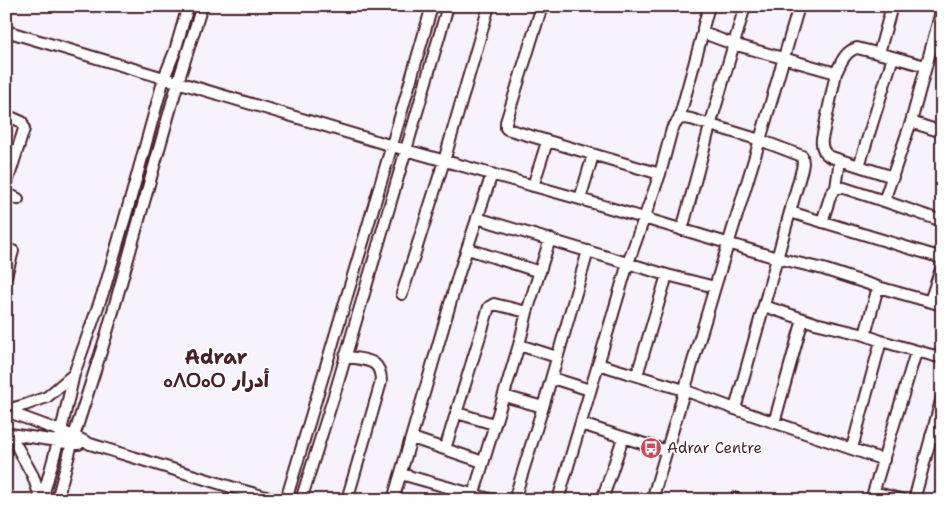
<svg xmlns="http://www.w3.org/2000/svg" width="948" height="506" font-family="'Shantell Sans','Playpen Sans Arabic','Noto Sans Tifinagh',sans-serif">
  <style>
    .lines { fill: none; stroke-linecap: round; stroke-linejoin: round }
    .minor-casing { stroke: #4a1f2b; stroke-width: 14 }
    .minor { stroke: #fff; stroke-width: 10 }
    .labels { text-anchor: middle; stroke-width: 4; stroke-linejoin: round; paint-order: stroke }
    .poi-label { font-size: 15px; fill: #4a1f2b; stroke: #fff; text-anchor: start }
    .district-label { font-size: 20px; font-weight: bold; fill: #4a1f2b; stroke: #fff }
  </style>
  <rect width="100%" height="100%" fill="#f7f2fc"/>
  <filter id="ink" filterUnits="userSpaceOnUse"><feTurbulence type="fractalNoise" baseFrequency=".02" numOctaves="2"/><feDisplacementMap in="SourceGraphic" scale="10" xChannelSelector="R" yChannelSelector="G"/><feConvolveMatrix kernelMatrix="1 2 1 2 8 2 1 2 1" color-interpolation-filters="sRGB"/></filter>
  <g filter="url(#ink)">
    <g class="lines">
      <g class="minor-casing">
        <path id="minor" d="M 542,6 L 506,122 L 506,128 L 507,129 L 660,174
          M 709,6 L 703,28 L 703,32 L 706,34 L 733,44 L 836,73 L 822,139 C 821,147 824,154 831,157 L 893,177
          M 6,31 L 406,150 L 580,199 L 777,258 L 823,269 L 878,287 L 942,305
          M 879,53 L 892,6
          M 836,73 C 841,63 845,51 857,48 L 893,57 L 925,66
          M 6,115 L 22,122 L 24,129 L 6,186
          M 679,119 L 703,32
          M 911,122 L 942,132
          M 859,166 L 893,57
          M 533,186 L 547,142
          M 836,188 L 840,160
          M 6,193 L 18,199
          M 580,199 L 593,155
          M 884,201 L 911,122 L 942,8
          M 790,212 L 942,258
          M 477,218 L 667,275 L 715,287
          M 822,222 L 831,194 L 836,188 L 844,188 L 884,201 L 942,221
          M 682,230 L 710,126 L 745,6
          M 468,249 L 540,272
          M 6,276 L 13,251
          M 402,294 L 444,161 L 489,6
          M 930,301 L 942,266
          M 770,308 L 803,319
          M 865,335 L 878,287
          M 519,345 L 557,357
          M 345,356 C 365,361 381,357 381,382 L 347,500
          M 637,375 L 667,275
          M 552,378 L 590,390
          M 504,396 L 543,407
          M 735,409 L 884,460
          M 6,410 L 25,405 L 47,397 L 74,374
          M 6,411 L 74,436 L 90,444 L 241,490 L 277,500
          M 457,413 L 494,424
          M 774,423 L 803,319 L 815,323 L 865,335 L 881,341 L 942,358
          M 581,424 L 667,451
          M 6,432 L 10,434 L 57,441 L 72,444 L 79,444
          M 10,434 L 33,476 L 41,500
          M 931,436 L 942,439
          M 412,438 L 483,462
          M 852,448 L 881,341
          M 445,449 L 489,307 L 494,304 L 527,312
          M 401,474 L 493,500
          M 874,492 L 903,500
          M 474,493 L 519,345 L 527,312 L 550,239
          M 736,498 L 740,500
          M 42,500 L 61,431 L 74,374 L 105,287 L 135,183 L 164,78 L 175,51 L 188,6
          M 57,500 L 74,436 L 106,336 L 178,82 L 202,6
          M 286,500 L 392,145 L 432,6
          M 301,500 L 337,386 L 448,6
          M 393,500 L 459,273 L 492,174
          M 514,500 L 543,407 L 588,251
          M 558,500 L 628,263 L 660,174 L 672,129 L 679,119 L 685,118 L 691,119 L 760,140 L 802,156 L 803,163 L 802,169 L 735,409 L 684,390 L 598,364
          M 602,500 L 623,438
          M 652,500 L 715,287 L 760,140 L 799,6
          M 871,500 L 916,352
          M 914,500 L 942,397"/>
      </g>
      <use href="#minor" class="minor"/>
    </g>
  </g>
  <defs>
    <g id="bus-disc" transform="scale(1.125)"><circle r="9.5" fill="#d1495b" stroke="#fff"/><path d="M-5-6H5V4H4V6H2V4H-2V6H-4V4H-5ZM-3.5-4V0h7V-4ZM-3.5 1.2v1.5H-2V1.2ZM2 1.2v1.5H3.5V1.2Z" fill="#fff"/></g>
  </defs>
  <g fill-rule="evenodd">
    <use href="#bus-disc" x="651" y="448"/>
  </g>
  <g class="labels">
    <g class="poi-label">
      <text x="667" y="453">Adrar Centre</text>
    </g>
    <g class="district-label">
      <text x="216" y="364">Adrar<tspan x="216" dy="23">ⴰⴷⵔⴰⵔ أدرار</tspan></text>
    </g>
  </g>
  <rect width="948" height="506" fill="none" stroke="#fff" stroke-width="25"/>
  <rect x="12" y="12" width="923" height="481" fill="none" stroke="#4a1f2b" stroke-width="2" filter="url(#ink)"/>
</svg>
